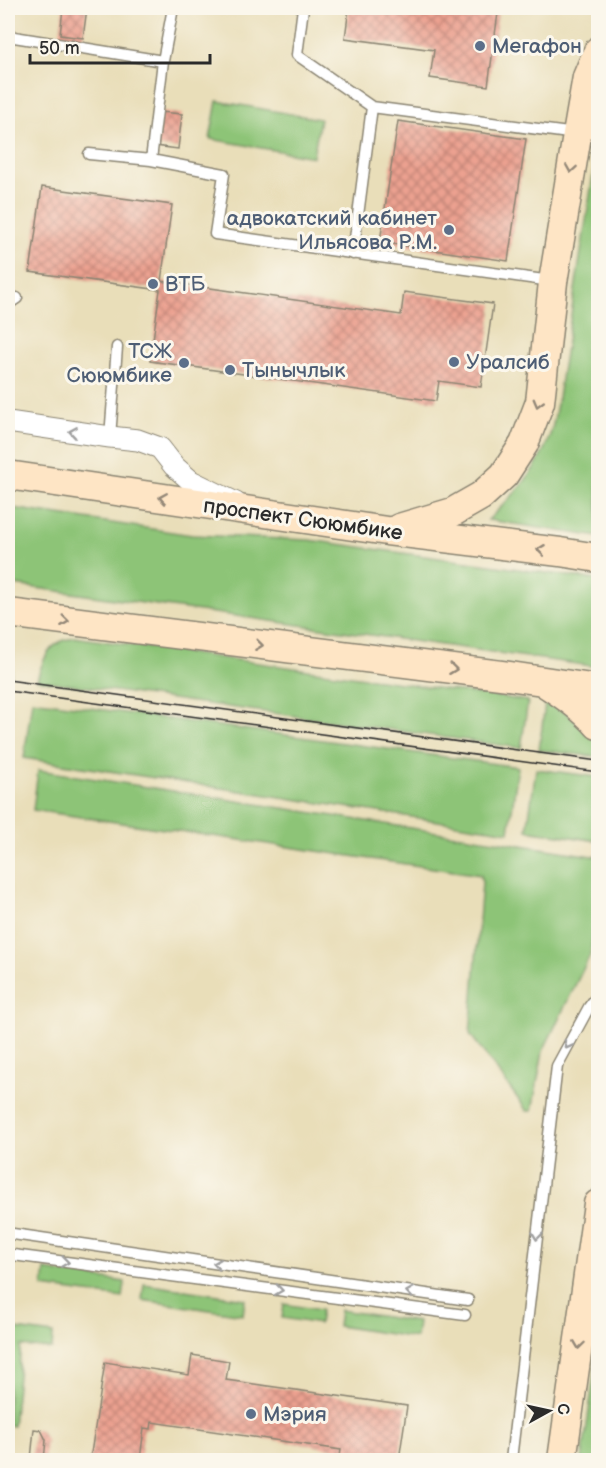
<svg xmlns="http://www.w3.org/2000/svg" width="606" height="1468" font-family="'Balsamiq Sans',sans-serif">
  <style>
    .green { fill: #8dc477; stroke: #5c7851; stroke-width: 1.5 }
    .building { fill: url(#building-cross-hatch) }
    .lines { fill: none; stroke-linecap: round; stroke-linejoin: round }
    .lane-casing { stroke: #8a8472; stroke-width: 13 }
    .street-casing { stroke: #8a8472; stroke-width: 23 }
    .secondary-casing { stroke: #8a8472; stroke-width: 31 }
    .lane { stroke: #fff; stroke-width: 10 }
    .street { stroke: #fff; stroke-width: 21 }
    .secondary { stroke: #fee5c5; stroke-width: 28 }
    .tram { stroke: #2b2b2b; stroke-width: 1.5 }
    .oneway { stroke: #948878 }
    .oneway2 { stroke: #a0a0a0 }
    .service-dot { fill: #5c6f8a; stroke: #fbf7ec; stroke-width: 2 }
    .labels { text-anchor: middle; stroke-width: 6; stroke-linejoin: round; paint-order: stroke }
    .service-label { font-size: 21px; fill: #4e5e75; stroke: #fbf7ec; text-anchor: start }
    .street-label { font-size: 21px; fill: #2b2b2b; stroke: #fbf7ec }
  </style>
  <defs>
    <pattern id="building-cross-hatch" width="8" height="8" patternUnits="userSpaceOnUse" patternTransform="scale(1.5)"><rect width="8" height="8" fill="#eca190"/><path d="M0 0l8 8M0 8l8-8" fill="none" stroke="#bf8376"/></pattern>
  </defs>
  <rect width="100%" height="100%" fill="#fbf7ec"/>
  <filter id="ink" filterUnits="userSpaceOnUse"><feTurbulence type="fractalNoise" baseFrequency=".0167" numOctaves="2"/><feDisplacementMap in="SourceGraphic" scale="12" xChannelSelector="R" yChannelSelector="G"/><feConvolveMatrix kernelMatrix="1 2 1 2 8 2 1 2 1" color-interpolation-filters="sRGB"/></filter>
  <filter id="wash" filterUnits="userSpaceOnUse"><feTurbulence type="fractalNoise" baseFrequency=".008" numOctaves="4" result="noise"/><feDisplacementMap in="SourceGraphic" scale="24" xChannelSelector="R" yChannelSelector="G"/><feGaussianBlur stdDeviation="1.35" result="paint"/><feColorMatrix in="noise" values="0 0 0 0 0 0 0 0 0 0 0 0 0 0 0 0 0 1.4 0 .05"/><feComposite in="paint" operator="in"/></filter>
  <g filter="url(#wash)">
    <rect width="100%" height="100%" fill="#e9deb9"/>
    <path class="green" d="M 217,101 L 320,119 L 313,157 L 210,139 Z
      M 598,144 L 598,537 L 488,520 C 515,494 539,470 551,432 C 554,423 555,413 557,404 Z
      M 12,508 L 192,535 L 309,540 L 598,580 L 598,667 L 8,584 L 8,509 Z
      M 74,637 L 528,701 L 521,748 L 37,680 C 41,666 46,649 60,642 C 64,640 69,639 74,637 Z
      M 8,638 L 13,654 L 11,675 L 8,675 Z
      M 32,700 L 518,767 L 509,832 L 24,758 Z
      M 545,704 L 565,712 L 598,738 L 598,757 L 539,750 Z
      M 536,769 L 598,777 L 598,841 L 527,830 Z
      M 38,770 L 598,857 L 598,897 L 590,955 L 543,1051 L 532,1111 L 527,1111 L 470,1034 L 482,883 L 481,875 L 33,810 Z
      M 45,1270 L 125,1282 L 123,1298 L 43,1287 Z
      M 144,1284 L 245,1299 L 243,1315 L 142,1300 Z
      M 284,1304 L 321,1310 L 319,1324 L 282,1318 Z
      M 340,1310 L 418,1322 L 416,1338 L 338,1326 Z
      M 8,1328 L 53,1334 L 52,1349 L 21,1346 L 13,1426 L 8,1425 Z
      M 598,1347 L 598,1460 L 582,1460 Z"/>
    <g id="blocks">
      <path class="building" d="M 63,8 L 87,8 L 83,38 L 60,35 Z
        M 349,8 L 489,8 L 488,12 L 498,13 L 488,86 L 430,78 L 434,50 L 345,38 Z
        M 160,112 L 182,114 L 178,149 L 155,146 Z
        M 398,121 L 526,139 L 508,261 L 380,242 Z
        M 42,187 L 172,205 L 161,281 L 401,315 L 404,292 L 493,304 L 481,387 L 439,381 L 436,401 L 150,361 L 160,290 L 30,272 Z
        M 192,1355 L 229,1361 L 226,1380 L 407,1406 L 399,1460 L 346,1460 L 346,1457 L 340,1456 L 341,1450 L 152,1422 L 151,1429 L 144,1428 L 140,1460 L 90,1460 L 105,1362 L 189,1375 Z
        M 34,1429 L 41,1430 L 46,1440 L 44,1460 L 31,1459 Z"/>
    </g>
  </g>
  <g filter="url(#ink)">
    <use href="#blocks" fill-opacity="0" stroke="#8a8472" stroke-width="1.5"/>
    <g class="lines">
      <g class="lane-casing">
        <path id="lane" d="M 303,8 L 297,55 L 372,107
          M 8,36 L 163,61 L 151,160 L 224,174 L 215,234 L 551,281
          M 163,61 L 173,8
          M 89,154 L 151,160
          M 353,254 L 372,107 L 576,134
          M 8,304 L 17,298
          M 110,437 L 117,347
          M 8,1235 L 13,1234 L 468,1300
          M 8,1256 L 13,1255 L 465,1315
          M 511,1460 L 557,1066 L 589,1007 L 598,995"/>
      </g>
      <g class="street-casing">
        <path id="street" d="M 8,422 L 110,437 L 138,440 L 160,448 L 174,466 L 191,481 L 236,503"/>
      </g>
      <g class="secondary-casing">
        <path id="secondary" d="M 8,475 L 387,531 L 560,552 L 598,558
          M 399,528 L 453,512 L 481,496 L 504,475 L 524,444 L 540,402 L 553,282 L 577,135 L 587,77 L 598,51
          M 8,613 L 509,676 L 598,689
          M 545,683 C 564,695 583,708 598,725
          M 562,1460 L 598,1204"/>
      </g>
      <use href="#lane" class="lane"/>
      <use href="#street" class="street"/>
      <use href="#secondary" class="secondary"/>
      <path class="tram" d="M 8,680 L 598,761
        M 8,691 L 598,772"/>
    </g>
    <defs><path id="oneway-chevron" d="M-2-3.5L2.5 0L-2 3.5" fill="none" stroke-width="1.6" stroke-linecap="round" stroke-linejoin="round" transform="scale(1.5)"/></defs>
    <g class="oneway">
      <use href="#oneway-chevron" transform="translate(571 169) rotate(99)"/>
      <use href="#oneway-chevron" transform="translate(538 403) rotate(105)"/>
      <use href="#oneway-chevron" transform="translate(163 498) rotate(-171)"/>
      <use href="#oneway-chevron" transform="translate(541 550) rotate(-173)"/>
      <use href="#oneway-chevron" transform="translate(65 621) rotate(7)"/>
      <use href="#oneway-chevron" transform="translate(259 645) rotate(7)"/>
      <use href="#oneway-chevron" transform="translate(453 669) rotate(7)"/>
      <use href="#oneway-chevron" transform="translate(579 1345) rotate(98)"/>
    </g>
    <g class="oneway2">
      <use href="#oneway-chevron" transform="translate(73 432) rotate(-171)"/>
      <use href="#oneway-chevron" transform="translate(568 1045) rotate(119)"/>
      <use href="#oneway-chevron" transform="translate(537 1236) rotate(97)"/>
      <use href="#oneway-chevron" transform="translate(65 1262) rotate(8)"/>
      <use href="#oneway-chevron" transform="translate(217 1264) rotate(-172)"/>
      <use href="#oneway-chevron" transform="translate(279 1290) rotate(8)"/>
      <use href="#oneway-chevron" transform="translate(410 1292) rotate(-172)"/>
    </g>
  </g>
  <g class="service-dot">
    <circle cx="480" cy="46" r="6"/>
    <circle cx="449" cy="230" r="6"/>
    <circle cx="153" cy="284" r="6"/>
    <circle cx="454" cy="362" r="6"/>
    <circle cx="184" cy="363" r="6"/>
    <circle cx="230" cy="370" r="6"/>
    <circle cx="251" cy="1414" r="6"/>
  </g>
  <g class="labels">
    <g class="service-label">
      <text x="492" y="53">Мегафон</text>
      <text x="437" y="225" text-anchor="end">адвокатский кабинет<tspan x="437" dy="24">Ильясова Р.М.</tspan></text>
      <text x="165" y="291">ВТБ</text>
      <text x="172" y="358" text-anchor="end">ТСЖ<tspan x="172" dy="24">Сююмбике</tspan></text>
      <text x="466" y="369">Уралсиб</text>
      <text x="242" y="377">Тынычлык</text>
      <text x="263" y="1421">Мэрия</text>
    </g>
    <g class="street-label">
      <text transform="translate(303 519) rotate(8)" y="7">проспект Сююмбике</text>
    </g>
  </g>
  <rect width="606" height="1468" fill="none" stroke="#fbf7ec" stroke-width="30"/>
  <g transform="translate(549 1411) rotate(82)" stroke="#fbf7ec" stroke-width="4.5" paint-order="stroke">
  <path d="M0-4.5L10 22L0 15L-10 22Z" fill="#2b2b2b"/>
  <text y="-9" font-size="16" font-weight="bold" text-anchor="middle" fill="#2b2b2b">С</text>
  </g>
  <path d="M30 54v9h180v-9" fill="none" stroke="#2b2b2b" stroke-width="3"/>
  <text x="39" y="54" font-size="18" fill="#2b2b2b" stroke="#fbf7ec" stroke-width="4.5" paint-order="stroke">50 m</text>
</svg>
